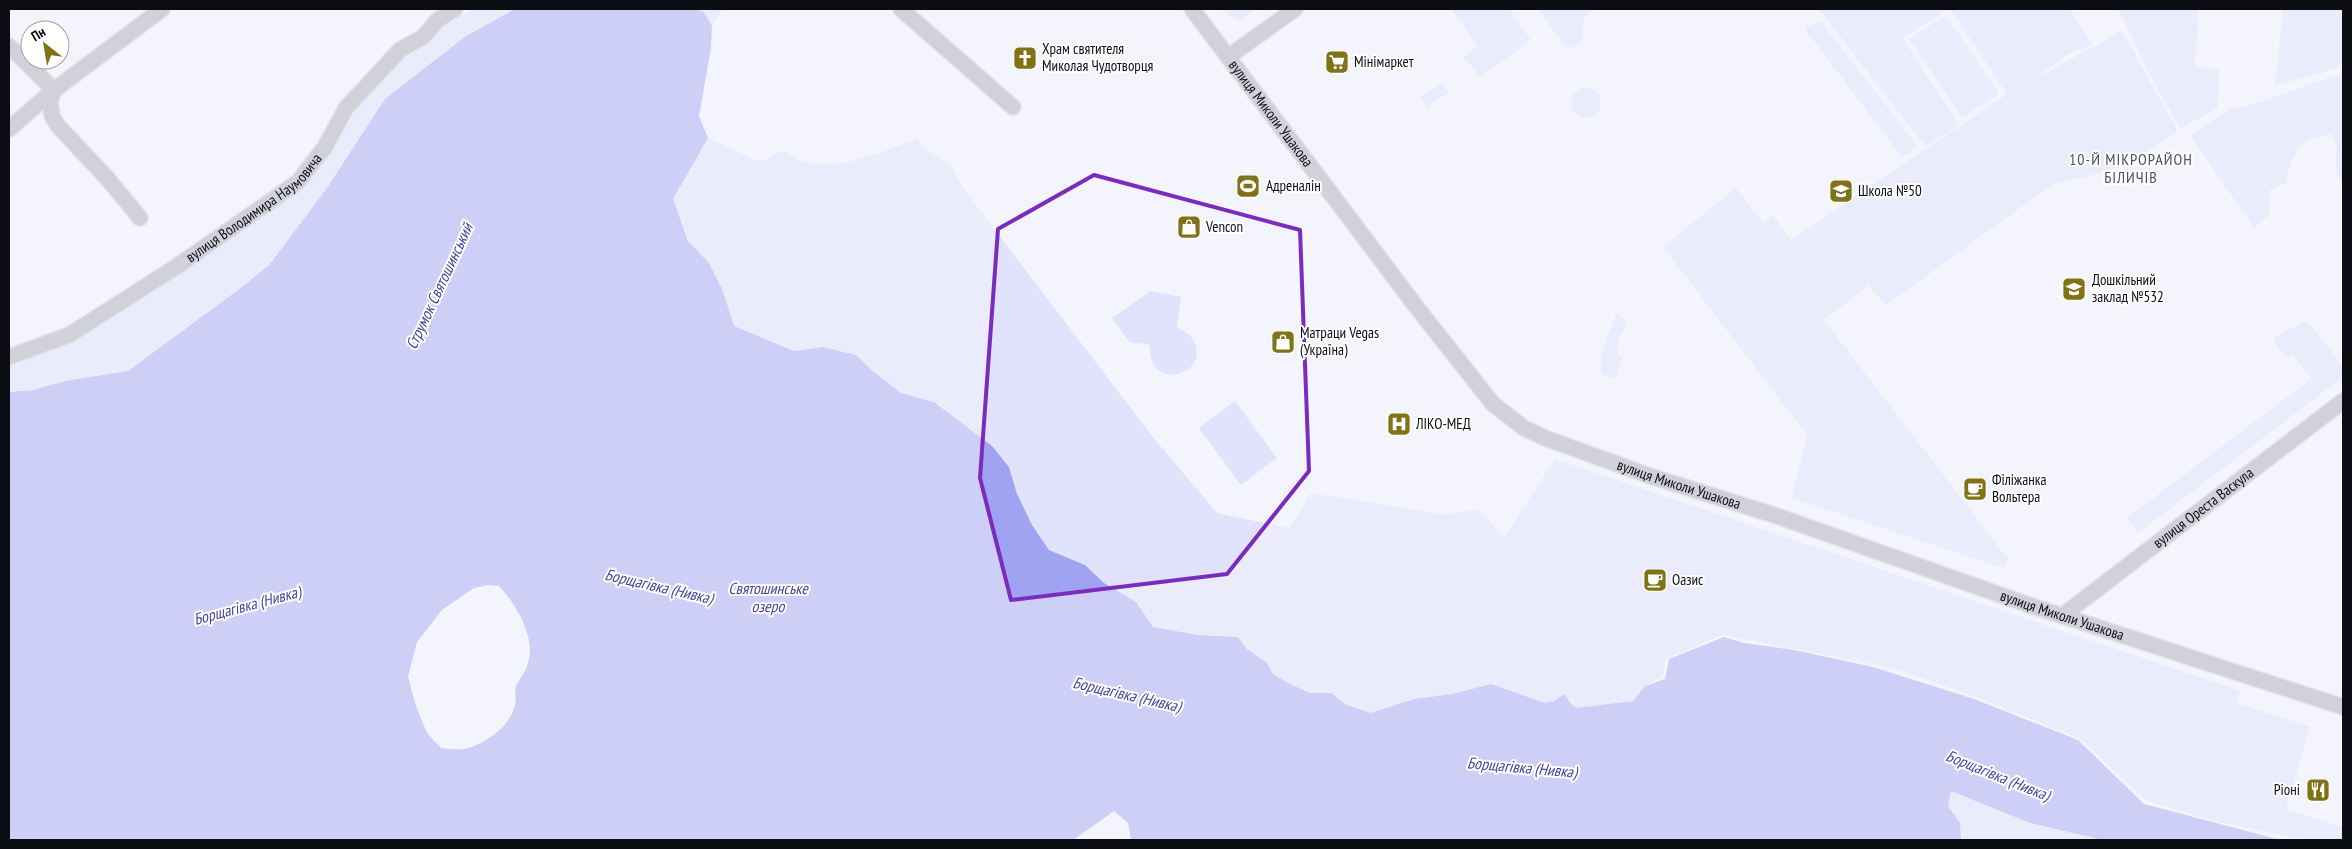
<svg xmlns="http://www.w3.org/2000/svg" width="2352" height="849" font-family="'PT Sans Narrow',sans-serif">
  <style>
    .green { fill: #e0e3fb }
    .water { fill: #a0a2f2; fill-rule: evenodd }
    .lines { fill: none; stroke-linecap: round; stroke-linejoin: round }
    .minor-casing { stroke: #cfcfd7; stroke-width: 18 }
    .minor { stroke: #a6a7af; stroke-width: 15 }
    .marked { fill: none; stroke: #7b2cbf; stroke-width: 4; stroke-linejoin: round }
    .labels { text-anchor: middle; stroke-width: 4; stroke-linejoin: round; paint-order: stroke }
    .poi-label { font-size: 15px; fill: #0c0d13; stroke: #fff; text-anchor: start }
    .street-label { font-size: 15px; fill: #0c0d13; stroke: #fff }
    .neighbourhood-label { font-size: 16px; letter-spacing: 1px; fill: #4e5060; stroke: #fff }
    .water-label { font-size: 16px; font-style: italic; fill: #49439f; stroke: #fff }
  </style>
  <rect width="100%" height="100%" fill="#f4f4fc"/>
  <path class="green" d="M 472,9 L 515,9 L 466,36 L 327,188 L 268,265 L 238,290 L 128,371 L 65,381 L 33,390 L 9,392 L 9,361 L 70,339 L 304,185 L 328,156 L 341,128 L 400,61 L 425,46 L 447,25 Z
    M 694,9 L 722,9 L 712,26 L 704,12 Z
    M 1225,9 L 1257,9 L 1240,21 L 1229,15 Z
    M 1451,9 L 1509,9 L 1531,40 L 1480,77 L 1464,57 L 1478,46 Z
    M 1538,9 L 1594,9 L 1583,20 L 1583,38 L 1575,47 L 1566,48 Z
    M 1819,9 L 1948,9 L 1903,38 L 1959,125 L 1925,146 Z
    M 1950,9 L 2069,9 L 2093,44 L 2065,56 L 2033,80 L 2122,31 L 2178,132 L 2122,165 L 2090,176 L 2053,184 L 1885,306 L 1869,285 L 1824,320 L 2008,559 L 2003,568 L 1792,498 L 1807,435 L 1663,247 L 1736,188 L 1763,223 L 1773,215 L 1791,240 L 2007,94 Z
    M 2118,9 L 2199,9 L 2195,66 L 2219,70 L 2218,107 L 2181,129 L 2154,83 Z
    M 2283,9 L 2343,9 L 2343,66 L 2275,86 Z
    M 1946,15 L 1999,94 L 1962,118 L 1909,39 Z
    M 1820,21 L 1918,146 L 1902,157 L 1804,28 Z
    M 2343,73 L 2343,182 L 2335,171 L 2337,147 L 2331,134 C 2296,140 2294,151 2285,183 L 2270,190 L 2269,215 L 2254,228 L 2190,135 L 2231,109 L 2251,105 Z
    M 1443,83 L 1449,92 L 1427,107 L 1420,97 Z
    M1571 103a15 15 0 1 1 30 0a15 15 0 1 1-30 0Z
    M 708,138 L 760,162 L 784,150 C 790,154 797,159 804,162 C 833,173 889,149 917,139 L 929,153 L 951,164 L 963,188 L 1152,436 L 1217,513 L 1289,528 L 1311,493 L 1447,515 L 1478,509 L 1504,537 L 1555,459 L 2240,691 L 2237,703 L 2310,727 L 2286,809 L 2343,827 L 2343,840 L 2306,840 L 2210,820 L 2146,800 L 2080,739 L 1976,697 L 1893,668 L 1722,635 L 1666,659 L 1663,676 L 1645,686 L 1634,701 L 1576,708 C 1567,700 1557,700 1545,703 L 1491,684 L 1452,694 L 1414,699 L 1371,713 L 1346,705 L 1331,693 L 1310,693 L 1288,683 L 1273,674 L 1267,663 L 1247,649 L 1238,637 L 1198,635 L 1153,627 L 1135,602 L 1103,583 L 1085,565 L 1049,550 L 1032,525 L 1017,494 L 1009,467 L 992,446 L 934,402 L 901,393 L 875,373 L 856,355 L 823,347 L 794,351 L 734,326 L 723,291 L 709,263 L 688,241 L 673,199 Z
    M 1151,291 L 1181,297 L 1177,328 C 1186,331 1193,336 1196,346 C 1204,380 1146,388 1150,345 L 1130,342 L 1112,318 Z
    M 1617,312 L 1627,322 L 1619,337 L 1617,354 L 1623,358 L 1615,379 L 1601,374 L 1601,354 Z
    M 2305,322 L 2312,327 L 2343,366 L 2343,377 L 2138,533 L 2127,518 L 2311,379 L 2292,354 L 2286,358 L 2273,339 L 2284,331 Z
    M 1235,401 L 1277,458 L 1241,485 L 1199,428 Z
    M 1950,790 L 2030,823 L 2103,840 L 1961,840 L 1960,823 L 1948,806 Z"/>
  <path class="water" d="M 515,9 L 694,9 L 704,12 L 712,26 L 711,48 L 699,116 L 708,138 L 673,199 L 688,241 L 709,263 L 723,291 L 734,326 L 794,351 L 823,347 L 856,355 L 875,373 L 901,393 L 934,402 L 992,446 L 1009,467 L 1017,494 L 1032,525 L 1049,550 L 1085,565 L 1104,583 L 1136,602 L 1153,627 L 1198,635 L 1238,637 L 1247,649 L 1267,663 L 1273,674 L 1288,683 L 1310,693 L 1331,693 L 1346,705 L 1371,713 L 1414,699 L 1452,694 L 1491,684 L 1545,703 L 1554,701 L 1565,694 L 1570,703 L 1576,708 L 1633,701 L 1645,686 L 1665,679 L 1669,659 L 1724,637 L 1744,643 L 1794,650 L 1873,667 L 1974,699 L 2078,740 L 2144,804 L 2281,840 L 2103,840 L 2030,823 L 1951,791 L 1948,806 L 1960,823 L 1961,840 L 1131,840 L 1128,823 L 1114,811 L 1073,840 L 9,840 L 9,392 L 33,390 L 65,381 L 128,371 L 238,290 L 269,265 L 327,188 L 385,99 L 466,36 ZM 488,585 L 499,586 C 516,604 538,640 527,666 C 525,673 519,679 516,686 C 514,692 517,699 515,705 C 510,727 485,744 465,749 C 458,750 449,749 441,748 L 427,733 L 416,706 L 408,677 L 417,642 L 442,610 L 474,588 Z"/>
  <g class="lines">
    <g class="minor-casing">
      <g id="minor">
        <path d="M 901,9 L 1013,107"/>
        <path id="s1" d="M 1192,9 L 1418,309 L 1493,404 L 1524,428 L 1545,438 L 1650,476 L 1777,516 L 2029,605 L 2343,707"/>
        <path d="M 9,46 L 54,90 L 50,102 L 52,116 L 59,127 L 107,178 L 140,218"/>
        <path d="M 1228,57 L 1295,9"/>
        <path d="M 9,129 L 54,90 L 162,9"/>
        <path id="s2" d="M 9,357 L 69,335 L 176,267 L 298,182 L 325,147 L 346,108 L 400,50 L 423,37 L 438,20 L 455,9"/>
        <path id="s3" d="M 2062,616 L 2343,401"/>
      </g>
    </g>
    <use href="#minor" class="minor"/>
  </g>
  <path d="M0 0H2352V849H0ZM 1094,175 L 1300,230 L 1309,471 L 1227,574 L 1011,600 L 980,478 L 998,229 Z" fill="#f4f4fc" fill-opacity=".55" fill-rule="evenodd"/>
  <path class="marked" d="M 1094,175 L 1300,230 L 1309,471 L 1227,574 L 1011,600 L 980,478 L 998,229 Z"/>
  <defs>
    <g id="church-square" transform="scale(1.25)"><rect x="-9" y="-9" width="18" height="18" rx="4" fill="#7f7315" stroke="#fff"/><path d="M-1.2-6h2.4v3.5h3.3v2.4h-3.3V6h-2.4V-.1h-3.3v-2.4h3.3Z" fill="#fff"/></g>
    <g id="supermarket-square" transform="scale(1.25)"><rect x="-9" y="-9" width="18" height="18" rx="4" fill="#7f7315" stroke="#fff"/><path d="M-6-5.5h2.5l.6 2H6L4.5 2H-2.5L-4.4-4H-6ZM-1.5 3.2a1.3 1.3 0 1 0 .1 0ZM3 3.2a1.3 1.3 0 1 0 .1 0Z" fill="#fff"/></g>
    <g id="stadium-square" transform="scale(1.25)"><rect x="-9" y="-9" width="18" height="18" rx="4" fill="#7f7315" stroke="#fff"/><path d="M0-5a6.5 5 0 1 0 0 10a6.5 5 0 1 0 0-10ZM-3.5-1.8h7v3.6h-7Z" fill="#fff"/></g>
    <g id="school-square" transform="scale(1.25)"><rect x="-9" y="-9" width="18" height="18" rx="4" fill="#7f7315" stroke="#fff"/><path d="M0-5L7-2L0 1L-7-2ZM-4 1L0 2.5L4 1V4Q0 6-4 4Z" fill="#fff"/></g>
    <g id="shop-square" transform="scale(1.25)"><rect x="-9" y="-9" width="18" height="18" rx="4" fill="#7f7315" stroke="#fff"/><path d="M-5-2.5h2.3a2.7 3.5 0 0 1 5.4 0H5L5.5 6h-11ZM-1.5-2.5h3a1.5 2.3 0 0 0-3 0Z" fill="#fff"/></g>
    <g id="hospital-square" transform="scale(1.25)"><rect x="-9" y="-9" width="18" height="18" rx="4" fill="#7f7315" stroke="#fff"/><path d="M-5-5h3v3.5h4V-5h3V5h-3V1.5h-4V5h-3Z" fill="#fff"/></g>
    <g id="cafe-square" transform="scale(1.25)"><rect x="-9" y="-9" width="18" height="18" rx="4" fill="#7f7315" stroke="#fff"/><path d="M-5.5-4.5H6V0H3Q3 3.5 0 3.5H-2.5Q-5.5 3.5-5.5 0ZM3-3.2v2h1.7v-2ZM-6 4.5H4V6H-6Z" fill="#fff"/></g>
    <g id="restaurant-square" transform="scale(1.25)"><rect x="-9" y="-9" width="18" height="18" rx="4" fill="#7f7315" stroke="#fff"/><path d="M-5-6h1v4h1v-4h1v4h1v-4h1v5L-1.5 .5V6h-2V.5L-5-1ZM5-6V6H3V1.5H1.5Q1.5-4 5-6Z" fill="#fff"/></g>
  </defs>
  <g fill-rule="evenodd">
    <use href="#church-square" x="1025" y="58"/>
    <use href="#supermarket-square" x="1337" y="62"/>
    <use href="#stadium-square" x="1248" y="186"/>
    <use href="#school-square" x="1841" y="191"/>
    <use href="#shop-square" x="1189" y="227"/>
    <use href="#school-square" x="2074" y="289"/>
    <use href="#shop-square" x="1283" y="342"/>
    <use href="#hospital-square" x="1399" y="424"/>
    <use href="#cafe-square" x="1975" y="489"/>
    <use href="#cafe-square" x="1655" y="580"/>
    <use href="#restaurant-square" x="2318" y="790"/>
  </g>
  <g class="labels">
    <g class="poi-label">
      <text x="1042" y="54">Храм святителя<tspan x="1042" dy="17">Миколая Чудотворця</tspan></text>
      <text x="1354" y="67">Мінімаркет</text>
      <text x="1266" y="191">Адреналін</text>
      <text x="1858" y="196">Школа №50</text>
      <text x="1206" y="232">Vencon</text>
      <text x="2092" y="285">Дошкільний<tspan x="2092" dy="17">заклад №532</tspan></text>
      <text x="1300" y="338">Матраци Vegas<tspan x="1300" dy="17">(Україна)</tspan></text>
      <text x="1416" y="429">ЛІКО-МЕД</text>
      <text x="1992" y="485">Філіжанка<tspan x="1992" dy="17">Вольтера</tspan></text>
      <text x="1672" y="585">Оазис</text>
      <text x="2300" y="795" text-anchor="end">Ріоні</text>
    </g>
    <g class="street-label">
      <text dy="5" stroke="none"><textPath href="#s1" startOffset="131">вулиця Миколи Ушакова</textPath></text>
      <text dy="5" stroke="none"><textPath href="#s2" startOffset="289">вулиця Володимира Наумовича</textPath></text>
      <text dy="5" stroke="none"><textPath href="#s1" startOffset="701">вулиця Миколи Ушакова</textPath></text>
      <text dy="5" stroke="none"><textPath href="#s3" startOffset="178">вулиця Ореста Васкула</textPath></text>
      <text dy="5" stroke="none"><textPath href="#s1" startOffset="1106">вулиця Миколи Ушакова</textPath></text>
    </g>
    <g class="neighbourhood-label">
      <text x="2131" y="165">10-Й МІКРОРАЙОН<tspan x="2131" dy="18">БІЛИЧІВ</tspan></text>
    </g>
    <g class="water-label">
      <text transform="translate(439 286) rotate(-65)" y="6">Струмок Святошинський</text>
      <text transform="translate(659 586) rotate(13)" y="6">Борщагівка (Нивка)</text>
      <text x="768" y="594">Святошинське<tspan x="768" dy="18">озеро</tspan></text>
      <text transform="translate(247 605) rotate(-15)" y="6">Борщагівка (Нивка)</text>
      <text transform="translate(1127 694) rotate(13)" y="6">Борщагівка (Нивка)</text>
      <text transform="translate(1522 767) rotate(5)" y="6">Борщагівка (Нивка)</text>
      <text transform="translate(1998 775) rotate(22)" y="6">Борщагівка (Нивка)</text>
    </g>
  </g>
  <rect width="2352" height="849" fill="none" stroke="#0c0d13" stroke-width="20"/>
  <g transform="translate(45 45) rotate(329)"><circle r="24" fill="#ffffff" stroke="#9e9ea1"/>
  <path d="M0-4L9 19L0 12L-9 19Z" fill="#7f7315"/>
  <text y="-8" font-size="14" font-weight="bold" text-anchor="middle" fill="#0c0d13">Пн</text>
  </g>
</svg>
